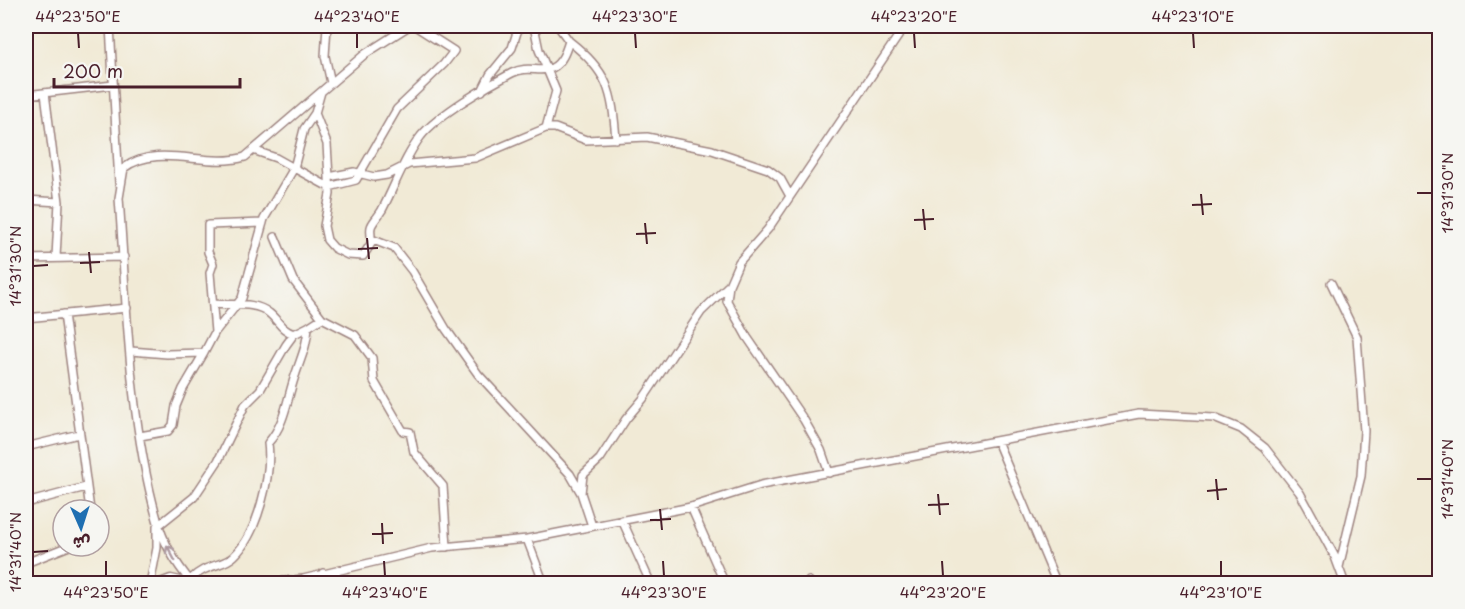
<svg xmlns="http://www.w3.org/2000/svg" width="1465" height="609" font-family="'Playpen Sans','Playpen Sans Arabic',sans-serif">
  <style>
    .lines { fill: none; stroke-linecap: round; stroke-linejoin: round }
    .minor-casing { stroke: #9e8480; stroke-width: 10 }
    .major-casing { stroke: #9e8480; stroke-width: 11 }
    .minor { stroke: #fff; stroke-width: 7 }
    .major { stroke: #fff; stroke-width: 8 }
    .oneway { stroke: #ae9aa0 }
    .ticks { fill: none; stroke: #4a1f2b; stroke-width: 2 }
    .neatline { fill: none; stroke: #4a1f2b; stroke-width: 2 }
    .ticks-label { font-size: 15px; text-anchor: middle; fill: #4a1f2b }
  </style>
  <rect width="100%" height="100%" fill="#f6f6f2"/>
  <filter id="ink" filterUnits="userSpaceOnUse"><feTurbulence type="fractalNoise" baseFrequency=".0167" numOctaves="2"/><feDisplacementMap in="SourceGraphic" scale="12" xChannelSelector="R" yChannelSelector="G"/><feConvolveMatrix kernelMatrix="1 2 1 2 8 2 1 2 1" color-interpolation-filters="sRGB"/></filter>
  <filter id="wash" filterUnits="userSpaceOnUse"><feTurbulence type="fractalNoise" baseFrequency=".008" numOctaves="4" result="noise"/><feDisplacementMap in="SourceGraphic" scale="24" xChannelSelector="R" yChannelSelector="G"/><feGaussianBlur stdDeviation="1.35" result="paint"/><feColorMatrix in="noise" values="0 0 0 0 0 0 0 0 0 0 0 0 0 0 0 0 0 1.4 0 .05"/><feComposite in="paint" operator="in"/></filter>
  <g filter="url(#wash)">
    <rect width="100%" height="100%" fill="#f1ead6"/>
  </g>
  <g filter="url(#ink)">
    <g class="lines">
      <g class="minor-casing">
        <path id="minor" d="M 110,26 L 119,183
          M 327,26 L 325,56 L 331,83
          M 569,41 C 609,72 612,91 616,139
          M 482,91 L 490,75 L 512,48 L 519,26
          M 321,92 L 315,113 L 327,144 L 330,194 L 324,226 L 327,240 L 334,248 L 348,255 L 363,256 L 372,242 C 368,222 373,225 382,210 C 395,186 404,158 421,136 C 439,114 487,86 512,73 C 527,65 540,73 552,68 C 562,63 566,51 569,41 L 558,26
          M 45,93 L 59,202 L 56,257
          M 26,95 L 113,85
          M 546,128 L 555,128 L 586,140 L 647,137 L 712,150 L 768,169 L 780,178 L 790,196
          M 253,150 L 276,158 L 294,168 L 304,129 L 315,113
          M 329,177 L 354,172 L 374,177 L 387,175 L 409,164 L 475,158 L 546,128 L 556,91 L 539,50 L 534,26
          M 26,200 L 59,202
          M 275,237 L 293,280 L 322,318 L 355,335 L 372,358 L 374,381 L 403,431 L 410,432 L 414,452 L 443,486 L 447,547
          M 371,239 L 394,248 L 412,271 L 446,329 L 478,374 L 570,474 L 581,493
          M 26,259 L 124,257
          M 1331,283 L 1357,337 L 1364,431 L 1361,476 L 1339,567
          M 214,304 C 232,306 255,301 269,313 C 279,321 281,330 294,334
          M 64,314 L 90,510
          M 26,318 L 127,308
          M 215,332 L 210,273 L 213,264 L 208,252 L 208,225 L 263,223
          M 131,351 L 167,354 L 204,353 L 215,332 L 242,298 L 264,219 L 294,168 L 329,187 L 356,180 L 397,109 L 444,64 L 454,51 L 415,26
          M 140,436 L 168,431 L 173,425 L 176,406 L 183,389 L 204,353
          M 997,441 L 1057,584
          M 26,447 L 79,434
          M 829,473 L 821,450 L 804,420 L 747,337 L 727,301 L 729,285 L 739,262 L 768,229 L 905,26
          M 26,503 L 86,487
          M 691,507 L 725,584
          M 622,520 L 651,584
          M 159,525 L 194,497 L 218,461 L 245,405 L 260,390 L 286,345 L 294,334 L 308,327
          M 592,526 L 581,493 L 583,475 L 600,459 L 626,419 L 643,399 L 701,312 L 729,285
          M 527,539 L 544,584
          M 26,563 L 69,546
          M 323,573 L 325,584
          M 190,580 C 206,563 223,567 234,556 C 258,533 272,475 268,443 C 286,423 287,397 296,373 C 302,355 307,346 308,327 L 322,318
          M 192,583 C 176,564 163,543 157,519 C 128,416 127,304 119,198 L 124,168 C 159,142 206,169 245,157 L 365,54 L 409,26
          M 150,584 L 157,548 L 157,526
          M 257,584 L 303,579 L 432,548 L 527,539 L 691,507 L 761,485 L 1139,414 L 1214,418 L 1241,429 L 1265,448 L 1300,493 L 1335,557 L 1345,584
          M 808,584 L 809,581
          M 1435,584 L 1440,578"/>
      </g>
      <g class="major-casing">
        <path id="major" d="M 158,584 L 171,579 L 193,584"/>
      </g>
      <use href="#minor" class="minor"/>
      <use href="#major" class="major"/>
    </g>
    <defs><path id="oneway-shaft" d="M-6 0H5M1.5-3L5.5 0L1.5 3" fill="none" stroke-width="1.6" stroke-linecap="round" stroke-linejoin="round" transform="scale(1.5)"/></defs>
    <use class="oneway" href="#oneway-shaft" transform="translate(171 553) rotate(-118)"/>
  </g>
  <path class="ticks" d="M 78,33 L 79,48M 357,33 L 357,48M 635,33 L 636,48M 914,33 L 915,48M 1193,33 L 1194,48M 1417,193 L 1432,193M 1201,194 L 1203,215M 1192,205 L 1212,204M 923,209 L 925,230M 914,220 L 934,219M 645,223 L 647,244M 636,234 L 656,233M 367,238 L 369,259M 358,249 L 378,248M 89,252 L 91,273M 80,263 L 100,262M 33,266 L 48,265M 1216,479 L 1218,500M 1417,479 L 1432,479M 1207,491 L 1227,489M 938,494 L 940,515M 928,505 L 949,504M 660,509 L 662,530M 650,520 L 671,519M 382,523 L 383,544M 372,534 L 393,533M 33,552 L 48,551M 106,561 L 106,576M 384,561 L 385,576M 663,561 L 664,576M 942,561 L 943,576M 1221,561 L 1221,576"/>
  <rect width="1465" height="609" fill="none" stroke="#f6f6f2" stroke-width="66"/>
  <g transform="translate(81 528) rotate(177)"><circle r="28" fill="#f6f6f2" stroke="#b1a0a2" stroke-width="1.5"/>
  <path d="M0-4.5L10 22L0 15L-10 22Z" fill="#1f6fb2"/>
  <text y="-9" font-size="16" font-weight="bold" text-anchor="middle" fill="#4a1f2b">ش</text>
  </g>
  <path d="M54 78v9h186v-9" fill="none" stroke="#4a1f2b" stroke-width="3"/>
  <text x="63" y="78" font-size="18" fill="#4a1f2b" stroke="#f6f6f2" stroke-width="4.5" paint-order="stroke">200 m</text>
  <rect x="33" y="33" width="1399" height="543" class="neatline"/>
  <g class="ticks-label">
    <text x="78" y="22">44°23'50"E</text>
    <text x="357" y="22">44°23'40"E</text>
    <text x="635" y="22">44°23'30"E</text>
    <text x="914" y="22">44°23'20"E</text>
    <text x="1193" y="22">44°23'10"E</text>
    <text transform="translate(1448 193) rotate(-90)" y="5">14°31'30"N</text>
    <text transform="translate(16 266) rotate(-90)" y="5">14°31'30"N</text>
    <text transform="translate(1448 479) rotate(-90)" y="5">14°31'40"N</text>
    <text transform="translate(16 552) rotate(-90)" y="5">14°31'40"N</text>
    <text x="106" y="598">44°23'50"E</text>
    <text x="385" y="598">44°23'40"E</text>
    <text x="664" y="598">44°23'30"E</text>
    <text x="943" y="598">44°23'20"E</text>
    <text x="1221" y="598">44°23'10"E</text>
  </g>
</svg>
